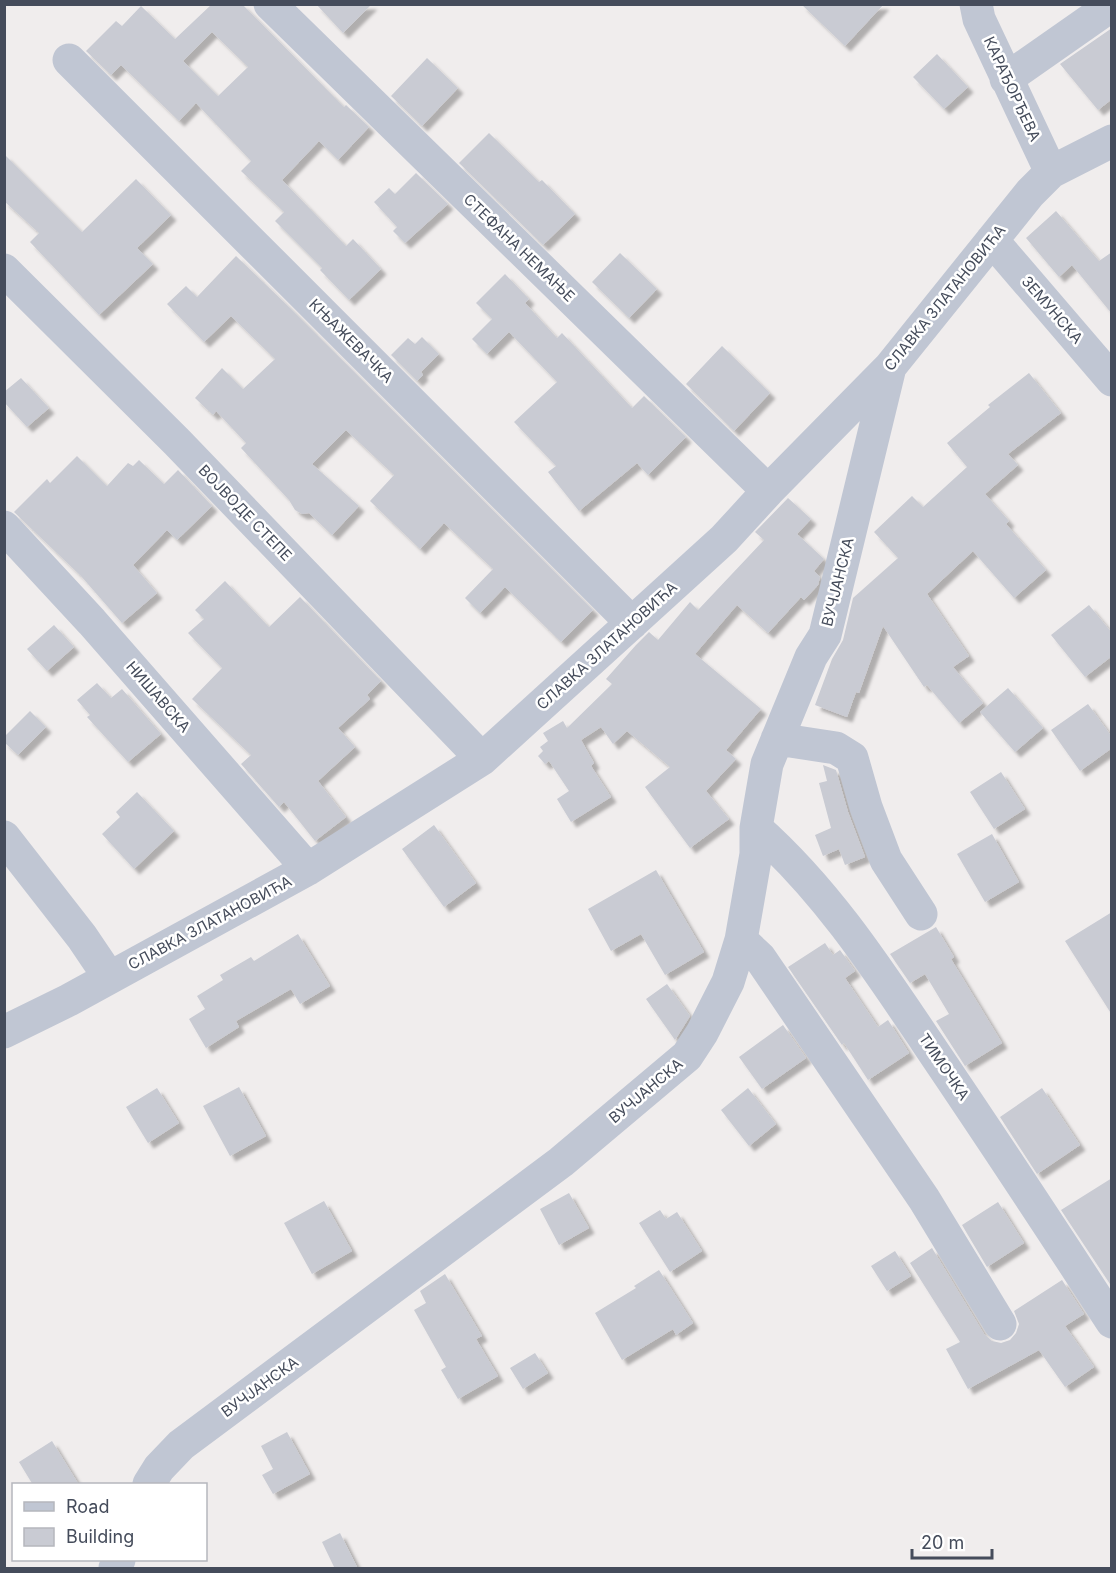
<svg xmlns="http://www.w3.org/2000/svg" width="1116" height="1573" font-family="Inter,sans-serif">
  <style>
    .building { fill: #c9cbd3; fill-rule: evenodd; filter: url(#shadow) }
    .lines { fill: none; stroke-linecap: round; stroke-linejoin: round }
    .minor { stroke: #c0c6d3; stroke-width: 33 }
    .labels { text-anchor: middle; stroke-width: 5; stroke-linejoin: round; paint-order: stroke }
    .street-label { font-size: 15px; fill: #454c5b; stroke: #fff }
  </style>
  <defs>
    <filter id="shadow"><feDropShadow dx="5.5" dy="5.5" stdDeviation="1.5" flood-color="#0004"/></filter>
  </defs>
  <rect width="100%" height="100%" fill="#f0eded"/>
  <path class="building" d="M 212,4 L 242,4 L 344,107 L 346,105 L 369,127 L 338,160 L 319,141 L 282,180 L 346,246 L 353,239 L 381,269 L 349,300 L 320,270 L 322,268 L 275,221 L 284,212 L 241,171 L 251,161 L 196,103 L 179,121 L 121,65 L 111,75 L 86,51 L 116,21 L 122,26 L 141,6 L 175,39 ZM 212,32 L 248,67 L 218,96 L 183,61 Z
    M 316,4 L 372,4 L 343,33 Z
    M 801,4 L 884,4 L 845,46 Z
    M 1112,28 L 1112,99 L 1098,110 L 1060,64 Z
    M 937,54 L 968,87 L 944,109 L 913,77 Z
    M 427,58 L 458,88 L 422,126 L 391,96 Z
    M 489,133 L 539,182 L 542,180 L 575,214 L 543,245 L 459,163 Z
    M 4,154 L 82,232 L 136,179 L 171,215 L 137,248 L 153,264 L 99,315 L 30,242 L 39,233 L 4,201 Z
    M 416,173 L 448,204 L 405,243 L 393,231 L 397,227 L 374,202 L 389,188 L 395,194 Z
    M 1056,211 L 1099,261 L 1112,252 L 1112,314 L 1072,265 L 1059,277 L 1026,238 Z
    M 620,253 L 657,289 L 629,318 L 592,282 Z
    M 236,256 L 289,307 L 593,610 L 561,642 L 505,587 L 480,613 L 465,598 L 493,569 L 444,523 L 420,549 L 370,501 L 394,475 L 346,430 L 312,464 L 359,506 L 332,535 L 309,513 L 302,514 L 295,510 L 289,500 L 241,448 L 246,443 L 216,411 L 213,415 L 195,398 L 222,368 L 243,389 L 275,359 L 231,316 L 204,342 L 167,304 L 186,286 L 197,297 Z
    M 505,274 L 529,299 L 525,303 L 557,338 L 562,333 L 632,408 L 644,396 L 686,437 L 648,475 L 637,463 L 579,511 L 548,472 L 556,466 L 514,422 L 557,382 L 509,332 L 487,354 L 472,339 L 492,319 L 476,303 Z
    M 422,337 L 439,354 L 421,372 L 423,375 L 417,381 L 391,355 L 408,338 L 415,344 Z
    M 722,346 L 770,393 L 734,431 L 686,384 Z
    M 1029,373 L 1061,413 L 1008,454 L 1018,465 L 985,494 L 1009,521 L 1006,524 L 1046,570 L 1014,598 L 973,551 L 927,594 L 969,656 L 953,667 L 983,703 L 959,723 L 927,685 L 924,687 L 883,626 L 859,693 L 856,692 L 847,717 L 815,705 L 832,659 L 843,640 L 853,598 L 898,558 L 874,532 L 912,496 L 923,507 L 967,467 L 947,443 L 990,407 L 988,405 Z
    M 21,378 L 49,408 L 27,427 L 4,402 L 4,392 Z
    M 77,456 L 107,486 L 128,463 L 133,466 L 139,460 L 164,484 L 178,470 L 212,506 L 177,540 L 167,530 L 133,565 L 157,593 L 122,623 L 81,576 L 14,512 L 47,479 L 50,483 Z
    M 788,498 L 811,519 L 797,534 L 824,559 L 814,571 L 820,577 L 818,585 L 804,600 L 801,597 L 768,633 L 737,605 L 695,654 L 761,709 L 726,750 L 736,759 L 706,791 L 729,819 L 690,848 L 645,787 L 670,767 L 627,731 L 613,744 L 601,727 L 581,740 L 594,763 L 591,766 L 611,797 L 571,822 L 557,799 L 569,791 L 549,761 L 545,764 L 538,756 L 543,751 L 540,747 L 548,741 L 543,733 L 563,721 L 567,728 L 612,684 L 606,679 L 636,645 L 649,632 L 658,640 L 690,602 L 698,610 L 764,540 L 755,532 Z
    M 225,581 L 269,627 L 300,597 L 381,681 L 367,695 L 370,699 L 338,728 L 355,747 L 318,781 L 346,817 L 315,841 L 284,802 L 279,807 L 241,764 L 251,755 L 192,699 L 222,668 L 188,633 L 204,619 L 195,610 Z
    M 1089,605 L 1112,633 L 1112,656 L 1085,677 L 1051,635 Z
    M 54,625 L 74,647 L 47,671 L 27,649 Z
    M 97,683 L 111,698 L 122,689 L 161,734 L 128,762 L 87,717 L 90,715 L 77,700 Z
    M 1008,688 L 1043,728 L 1015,752 L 980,712 Z
    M 1088,704 L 1112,737 L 1112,748 L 1080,771 L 1051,730 Z
    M 30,711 L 46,727 L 18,755 L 4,742 L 4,737 Z
    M 823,765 L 836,770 L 848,812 L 865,857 L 845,865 L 839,849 L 823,856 L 815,835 L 831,828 L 819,783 L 827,781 Z
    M 1001,772 L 1025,809 L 994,829 L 970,792 Z
    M 137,792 L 174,831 L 134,869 L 102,834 L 120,817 L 116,812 Z
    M 434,825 L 476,883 L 444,907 L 402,849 Z
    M 992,834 L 1019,882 L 985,902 L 957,854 Z
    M 656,870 L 704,952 L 665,975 L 641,934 L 611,951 L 588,909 Z
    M 1112,912 L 1112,1015 L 1065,941 Z
    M 936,927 L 954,957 L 951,959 L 1002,1043 L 965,1066 L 936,1021 L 949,1014 L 925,974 L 910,983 L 890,954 Z
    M 298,934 L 330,986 L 300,1004 L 291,989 L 236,1021 L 239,1027 L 206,1048 L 189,1019 L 205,1009 L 197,996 L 223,980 L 220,975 L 251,957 L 254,961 Z
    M 825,943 L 833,955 L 840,950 L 855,971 L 845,978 L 878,1027 L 888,1020 L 909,1053 L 868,1080 L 844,1043 L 842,1045 L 788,967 Z
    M 667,984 L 690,1016 L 675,1040 L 646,999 Z
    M 783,1025 L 806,1058 L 762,1089 L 739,1057 Z
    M 239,1087 L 266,1136 L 230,1156 L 203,1106 Z
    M 157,1088 L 179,1123 L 148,1143 L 126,1107 Z
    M 748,1088 L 776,1124 L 749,1146 L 721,1110 Z
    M 1042,1088 L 1080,1145 L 1037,1174 L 1000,1117 Z
    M 1112,1178 L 1112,1287 L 1061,1210 Z
    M 569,1193 L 589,1228 L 559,1245 L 540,1209 Z
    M 324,1201 L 352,1251 L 312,1274 L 284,1223 Z
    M 998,1202 L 1024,1243 L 987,1267 L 962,1225 Z
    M 660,1210 L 666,1219 L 677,1212 L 702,1251 L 670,1272 L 639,1223 Z
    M 932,1248 L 984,1334 L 992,1341 L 1001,1343 L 1010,1340 L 1016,1333 L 1019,1324 L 1014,1311 L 1062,1280 L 1084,1314 L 1065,1326 L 1094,1367 L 1065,1387 L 1039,1350 L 968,1389 L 946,1349 L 960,1342 L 910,1263 Z
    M 895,1251 L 911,1276 L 887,1291 L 871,1266 Z
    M 659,1270 L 693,1323 L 676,1335 L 673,1329 L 622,1360 L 595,1313 L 636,1288 L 634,1286 Z
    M 445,1274 L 482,1336 L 476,1339 L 498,1376 L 458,1399 L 441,1370 L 446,1367 L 414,1310 L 426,1303 L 420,1291 Z
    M 535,1353 L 548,1373 L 523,1389 L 510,1368 Z
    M 287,1432 L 310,1474 L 273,1494 L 262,1475 L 273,1469 L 261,1446 Z
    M 52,1441 L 79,1485 L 33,1485 L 19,1462 Z
    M 340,1533 L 358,1569 L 335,1569 L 322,1542 Z"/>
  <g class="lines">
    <path class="minor" d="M 270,4 L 768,491
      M 976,4 L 979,19 L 1051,172
      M 69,60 L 632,623
      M 1006,79 L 1112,5
      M 992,240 L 1112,380
      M 4,270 L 177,442 L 482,759
      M 4,527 L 92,622 L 308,869
      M 777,739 L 836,748 L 852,758 L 866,807 L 886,860 L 921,914
      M 756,828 C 825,889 875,965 926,1041 C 989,1134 1051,1228 1112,1322
      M 4,837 L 82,937 L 109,977
      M 741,940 L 760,958 L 924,1199 L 1000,1324
      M 4,1032 L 69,1000 L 308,869 L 482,759 L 724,539 L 768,491 L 890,367 L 1030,193 L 1051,172 L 1112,141
      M 149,1484 L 159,1468 L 181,1445 L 561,1162 L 687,1056 L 702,1033 L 728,982 L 741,940 L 756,854 L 756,828 L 767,764 L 811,657 L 825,635 L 890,367
      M 115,1568 L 119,1560"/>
  </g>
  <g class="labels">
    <g class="street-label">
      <text transform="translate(1012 89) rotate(65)" y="5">КАРАЂОРЂЕВА</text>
      <text transform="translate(519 248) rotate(44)" y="5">СТЕФАНА НЕМАЊЕ</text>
      <text transform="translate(945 298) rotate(-51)" y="5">СЛАВКА ЗЛАТАНОВИЋА</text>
      <text transform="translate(1052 310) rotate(49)" y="5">ЗЕМУНСКА</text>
      <text transform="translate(351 341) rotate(45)" y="5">КЊАЖЕВАЧКА</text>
      <text transform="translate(245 513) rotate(46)" y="5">ВОЈВОДЕ СТЕПЕ</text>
      <text transform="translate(838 582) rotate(-76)" y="5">ВУЧЈАНСКА</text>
      <text transform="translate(607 646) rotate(-42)" y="5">СЛАВКА ЗЛАТАНОВИЋА</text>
      <text transform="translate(158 697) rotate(49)" y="5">НИШАВСКА</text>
      <text transform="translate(210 923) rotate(-28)" y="5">СЛАВКА ЗЛАТАНОВИЋА</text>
      <text transform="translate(944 1067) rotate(56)" y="5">ТИМОЧКА</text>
      <text transform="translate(646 1091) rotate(-40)" y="5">ВУЧЈАНСКА</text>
      <text transform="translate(260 1387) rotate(-36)" y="5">ВУЧЈАНСКА</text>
    </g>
  </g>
  <rect width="1116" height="1573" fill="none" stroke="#454c5b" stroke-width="12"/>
  <rect x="12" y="1483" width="195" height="78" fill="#ffffff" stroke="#b5b7bd" stroke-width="1.5"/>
  <rect x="24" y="1502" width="30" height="9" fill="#c0c6d3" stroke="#b5b7bd" stroke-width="1.5"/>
  <text x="66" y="1513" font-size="18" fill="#454c5b">Road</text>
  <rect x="24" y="1528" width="30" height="18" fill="#c9cbd3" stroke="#b5b7bd" stroke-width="1.5"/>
  <text x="66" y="1543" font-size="18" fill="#454c5b">Building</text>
  <path d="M912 1549v9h80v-9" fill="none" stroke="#454c5b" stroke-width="3"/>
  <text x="921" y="1549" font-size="18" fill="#454c5b" stroke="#ffffff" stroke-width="4.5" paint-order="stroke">20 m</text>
</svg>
